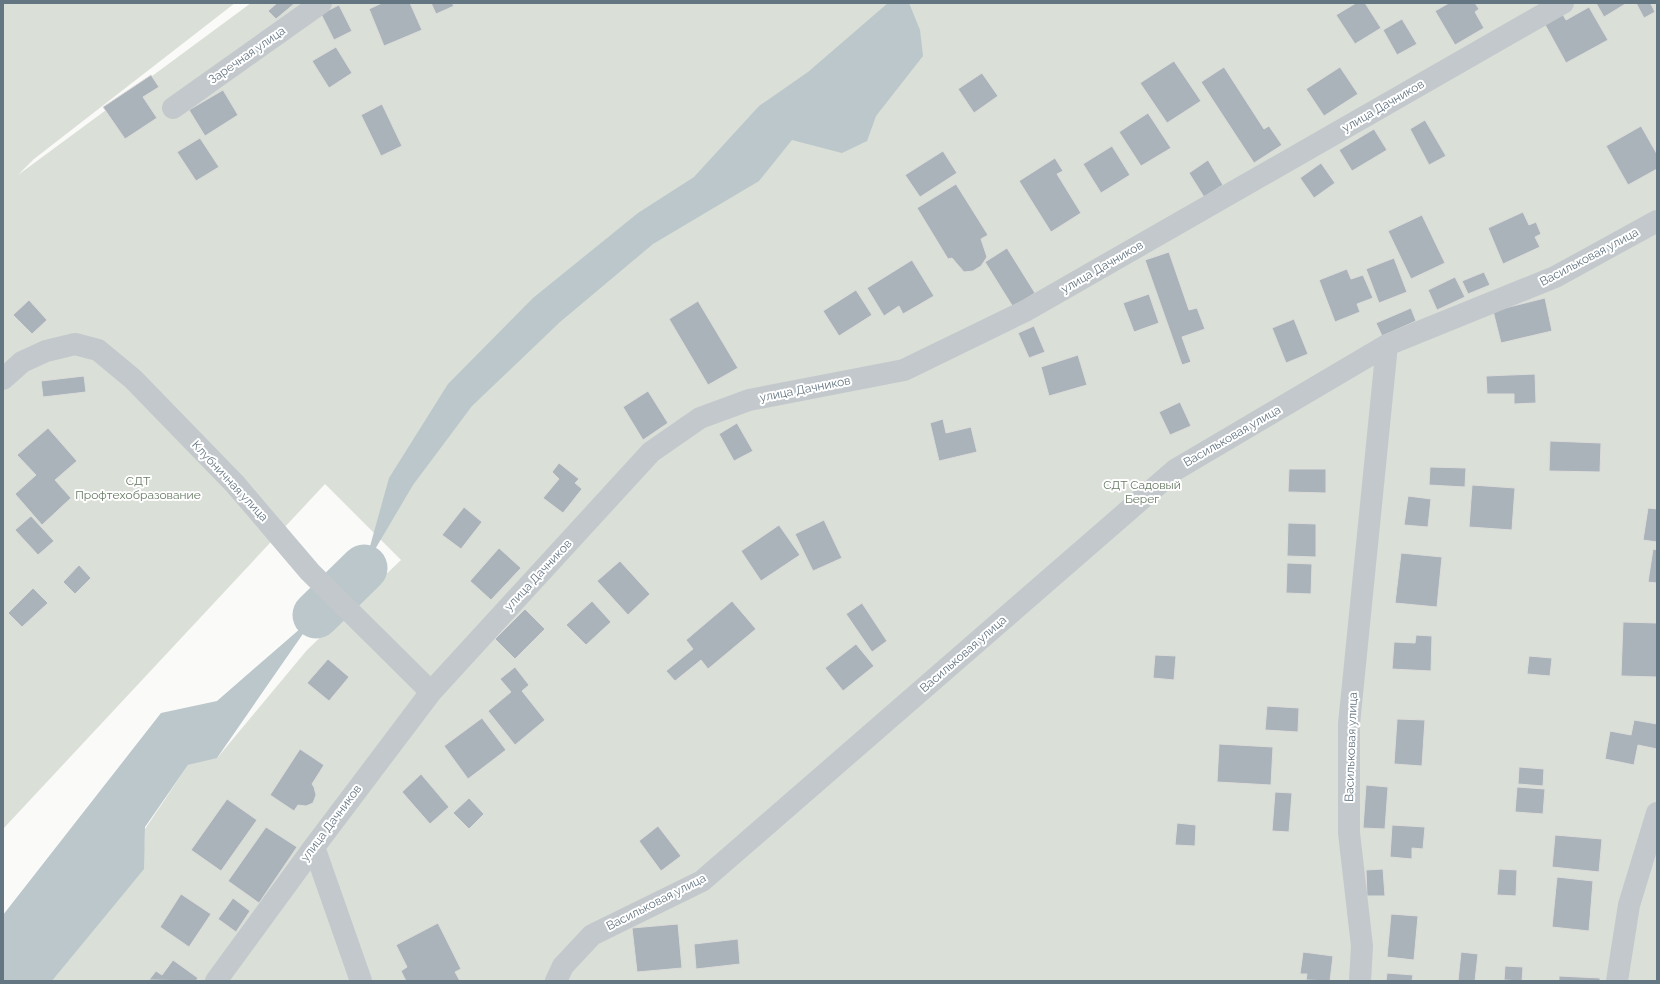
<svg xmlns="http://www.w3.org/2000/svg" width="1660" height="984" font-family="Raleway,sans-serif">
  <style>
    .green { fill: #dadfd7 }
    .water { fill: #bbc7cb }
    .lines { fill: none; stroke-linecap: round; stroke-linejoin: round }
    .river { stroke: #bbc7cb; stroke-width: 47 }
    .building { fill: #aab3b9; stroke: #dcdcda }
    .street { stroke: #c3c8cc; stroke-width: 22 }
    .labels { text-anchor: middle; stroke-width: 4; stroke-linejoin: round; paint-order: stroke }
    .street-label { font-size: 12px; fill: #657683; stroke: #fff }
    .park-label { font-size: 12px; fill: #687a64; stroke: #fff }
  </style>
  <rect width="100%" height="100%" fill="#fafaf8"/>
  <path class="green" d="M 3,3 L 235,3 L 34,159 L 18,175 L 251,3 L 1657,3 L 1657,981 L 52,981 L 143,869 L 145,829 L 188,765 L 218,757 L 307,650 L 401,560 L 325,484 L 3,829 Z"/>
  <path class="water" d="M 888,3 L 909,3 L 920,30 L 923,56 L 876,116 L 867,141 L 842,153 L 792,140 L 759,181 L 653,244 L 560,322 L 472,406 L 413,485 L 364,568 L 389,478 L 448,384 L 533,298 L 638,213 L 694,177 L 759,106 L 808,72 Z
    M 316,615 L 217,758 L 188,765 L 145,827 L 144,869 L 52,981 L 3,981 L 3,915 L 161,713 L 217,701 Z"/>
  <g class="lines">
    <path class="river" d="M 316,615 L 364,568"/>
  </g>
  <path class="building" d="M 277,3 L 295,3 L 276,19 L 268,11 Z
    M 382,3 L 410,3 L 422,30 L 384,46 L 369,9 Z
    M 431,3 L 452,3 L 454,6 L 436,14 Z
    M 1356,3 L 1365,3 L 1381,28 L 1355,44 L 1336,15 Z
    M 1449,3 L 1475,3 L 1479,9 L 1475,12 L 1484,28 L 1455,45 L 1435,11 Z
    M 1596,3 L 1627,3 L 1604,17 Z
    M 1636,3 L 1652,3 L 1651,4 L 1655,12 L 1644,18 Z
    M 339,5 L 352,31 L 334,40 L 321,14 Z
    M 1589,7 L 1608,40 L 1566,63 L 1543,21 L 1561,11 L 1566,20 Z
    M 1402,19 L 1417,44 L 1397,55 L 1383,30 Z
    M 336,47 L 352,73 L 329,88 L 312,61 Z
    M 1174,61 L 1201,101 L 1167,123 L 1140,83 Z
    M 1224,67 L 1264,129 L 1269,126 L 1282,145 L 1254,163 L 1201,82 Z
    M 1340,67 L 1358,94 L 1324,116 L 1306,89 Z
    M 982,73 L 998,96 L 974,113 L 958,89 Z
    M 151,75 L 159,87 L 143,97 L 157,118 L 125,139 L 103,107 Z
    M 223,90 L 238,115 L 205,136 L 189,110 Z
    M 382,104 L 402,146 L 381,156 L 361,115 Z
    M 1148,113 L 1171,148 L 1141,166 L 1119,132 Z
    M 1425,120 L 1446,156 L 1429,165 L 1410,129 Z
    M 1641,126 L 1657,154 L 1657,169 L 1628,185 L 1606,146 Z
    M 1374,129 L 1387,150 L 1352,171 L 1339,150 Z
    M 200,138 L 219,167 L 196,181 L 177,152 Z
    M 1112,146 L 1130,175 L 1101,193 L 1083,164 Z
    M 943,151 L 957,173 L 920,197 L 905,175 Z
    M 1055,158 L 1063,171 L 1057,174 L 1081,213 L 1051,232 L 1019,181 Z
    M 1208,160 L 1223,185 L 1204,197 L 1189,173 Z
    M 1321,163 L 1335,183 L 1314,198 L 1300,178 Z
    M 956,184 L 988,235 L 981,239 L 987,257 L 981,266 L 973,271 L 964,272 L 952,258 L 948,259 L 917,208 Z
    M 1523,212 L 1529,225 L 1536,222 L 1541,234 L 1535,237 L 1540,247 L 1503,264 L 1488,228 Z
    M 1422,215 L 1445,263 L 1411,279 L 1388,231 Z
    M 1007,248 L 1035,293 L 1013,307 L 985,262 Z
    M 1169,252 L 1189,310 L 1197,308 L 1205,329 L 1182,337 L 1191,362 L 1182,365 L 1145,260 Z
    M 1394,258 L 1407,292 L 1379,303 L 1366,269 Z
    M 912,260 L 934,296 L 903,314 L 899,306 L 884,316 L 867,288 Z
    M 1347,269 L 1351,279 L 1363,275 L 1373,298 L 1357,304 L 1360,312 L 1335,322 L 1319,280 Z
    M 1484,272 L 1490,285 L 1468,294 L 1462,281 Z
    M 1455,277 L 1465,297 L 1437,310 L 1428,290 Z
    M 856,290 L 872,315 L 839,336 L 823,311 Z
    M 1149,294 L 1159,323 L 1134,332 L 1123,303 Z
    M 1545,298 L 1552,331 L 1501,343 L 1493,311 Z
    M 29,300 L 47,320 L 32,334 L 13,315 Z
    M 698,301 L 738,368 L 708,385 L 669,319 Z
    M 1411,308 L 1416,321 L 1382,336 L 1376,323 Z
    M 1294,319 L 1308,354 L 1286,363 L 1272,328 Z
    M 1034,326 L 1045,352 L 1029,358 L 1018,333 Z
    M 1078,355 L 1087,385 L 1049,396 L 1041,367 Z
    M 1535,374 L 1536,403 L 1514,404 L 1514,394 L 1487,394 L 1486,376 Z
    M 84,376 L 86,392 L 43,397 L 41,381 Z
    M 648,391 L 668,423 L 643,440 L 623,407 Z
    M 1180,402 L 1191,426 L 1170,435 L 1159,412 Z
    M 943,419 L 946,433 L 971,427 L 977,452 L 939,461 L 930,423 Z
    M 737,423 L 753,451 L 734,461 L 719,434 Z
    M 48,428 L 77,461 L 55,480 L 71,498 L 42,525 L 15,494 L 36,475 L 17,455 Z
    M 1550,441 L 1601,443 L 1600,472 L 1549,471 Z
    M 559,463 L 579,479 L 575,483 L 582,489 L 563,513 L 543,498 L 559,479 L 552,472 Z
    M 1430,467 L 1466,468 L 1465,487 L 1429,485 Z
    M 1289,469 L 1326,469 L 1326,493 L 1288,492 Z
    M 1472,485 L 1515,488 L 1512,530 L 1469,527 Z
    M 1408,496 L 1431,499 L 1428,527 L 1404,525 Z
    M 464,507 L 482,522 L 461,549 L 442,535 Z
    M 1648,508 L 1657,509 L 1657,542 L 1643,540 Z
    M 31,516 L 54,541 L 38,555 L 15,530 Z
    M 824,520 L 842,558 L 813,571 L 795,534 Z
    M 1288,523 L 1316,524 L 1316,557 L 1287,556 Z
    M 779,525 L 800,555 L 761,581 L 741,551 Z
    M 499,548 L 521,568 L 491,600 L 470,581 Z
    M 1653,549 L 1657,550 L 1657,583 L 1648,582 Z
    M 1401,553 L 1442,557 L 1437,607 L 1395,603 Z
    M 620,561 L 650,594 L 628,615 L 597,581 Z
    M 1287,563 L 1312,564 L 1311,594 L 1286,593 Z
    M 79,565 L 91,578 L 75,594 L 63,582 Z
    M 33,588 L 48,603 L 22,627 L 8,613 Z
    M 592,601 L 611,622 L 586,645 L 566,625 Z
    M 732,601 L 756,629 L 708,669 L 701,660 L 675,681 L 666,671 L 693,649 L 686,640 Z
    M 862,603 L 887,641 L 872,652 L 846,614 Z
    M 525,609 L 545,629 L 515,659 L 495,639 Z
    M 1623,622 L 1657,623 L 1657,677 L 1621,676 Z
    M 1416,635 L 1432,636 L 1431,671 L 1392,669 L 1394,642 L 1415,643 Z
    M 856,644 L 874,666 L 843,691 L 825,668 Z
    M 1155,655 L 1176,656 L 1174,680 L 1153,678 Z
    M 1529,656 L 1552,658 L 1550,676 L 1527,674 Z
    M 328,659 L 349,677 L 329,701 L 307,683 Z
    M 515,667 L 529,685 L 522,691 L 545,720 L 515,745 L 488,711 L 511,692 L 500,679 Z
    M 1267,706 L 1299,708 L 1298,732 L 1265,730 Z
    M 482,718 L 506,750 L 468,779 L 444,746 Z
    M 1397,719 L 1425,720 L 1422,766 L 1394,764 Z
    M 1634,720 L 1657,724 L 1657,749 L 1638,745 L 1634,765 L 1605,759 L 1610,731 L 1631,735 Z
    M 1219,744 L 1273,747 L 1271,785 L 1217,782 Z
    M 300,749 L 324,765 L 312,784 L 314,787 L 316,795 L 313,803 L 306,806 L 298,805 L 294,811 L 270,795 Z
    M 1519,767 L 1544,769 L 1543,786 L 1518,784 Z
    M 421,774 L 449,807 L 430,824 L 402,792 Z
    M 1366,785 L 1388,787 L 1385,829 L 1363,828 Z
    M 1517,787 L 1545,789 L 1543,814 L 1515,812 Z
    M 1275,792 L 1292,793 L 1289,832 L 1272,831 Z
    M 469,798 L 484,814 L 469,829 L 453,813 Z
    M 227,799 L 257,820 L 221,871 L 191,850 Z
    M 1177,823 L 1196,825 L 1195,846 L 1175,845 Z
    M 1392,825 L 1425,827 L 1423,849 L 1412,848 L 1412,859 L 1390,857 Z
    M 658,826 L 681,856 L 661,871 L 639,841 Z
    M 266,827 L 297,847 L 259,903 L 228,881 Z
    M 1555,835 L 1602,839 L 1599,872 L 1552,867 Z
    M 1383,869 L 1385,896 L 1367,896 L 1366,870 Z
    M 1499,869 L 1517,870 L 1516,896 L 1497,895 Z
    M 1557,877 L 1593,881 L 1589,931 L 1552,927 Z
    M 181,894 L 211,914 L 189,947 L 160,927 Z
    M 233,898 L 250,911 L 236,932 L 218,919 Z
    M 1391,914 L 1418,916 L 1414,960 L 1387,957 Z
    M 438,923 L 461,969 L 455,972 L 460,981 L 406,981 L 401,971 L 407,967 L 396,945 Z
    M 678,924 L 682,968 L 637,972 L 632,928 Z
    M 738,939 L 740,964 L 696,969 L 694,944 Z
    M 1303,952 L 1333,956 L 1330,981 L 1306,980 L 1307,974 L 1300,974 Z
    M 1461,952 L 1478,954 L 1475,981 L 1458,981 Z
    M 173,960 L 198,978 L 196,981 L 149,980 L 156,971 L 162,975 Z
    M 1505,966 L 1523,967 L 1522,981 L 1504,980 Z
    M 1387,973 L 1413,975 L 1412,981 L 1386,981 Z
    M 1559,976 L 1600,978 L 1600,981 L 1559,981 Z"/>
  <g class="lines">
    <path class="street" d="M 173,108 L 321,3
      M 3,379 L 22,362 L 46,351 L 75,344 L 98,350 L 133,379 L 235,484 L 310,572 L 431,692
      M 314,847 L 361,981
      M 216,981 L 314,847 L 431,692 L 651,452 L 700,418 L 749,400 L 904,370 L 1027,310 L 1563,3
      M 556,981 L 563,966 L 592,935 L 702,881 L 1175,470 L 1387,345 L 1555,277 L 1657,221
      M 1360,981 L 1362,946 L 1349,833 L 1349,724 L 1387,345
      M 1617,981 L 1629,905 L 1657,813"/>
  </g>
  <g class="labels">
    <g class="street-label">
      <text transform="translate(247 55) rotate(-35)" y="4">Заречная улица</text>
      <text transform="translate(1383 106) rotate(-30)" y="4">улица Дачников</text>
      <text transform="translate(1589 257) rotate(-28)" y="4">Васильковая улица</text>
      <text transform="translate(1102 267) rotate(-30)" y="4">улица Дачников</text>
      <text transform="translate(805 389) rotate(-11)" y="4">улица Дачников</text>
      <text transform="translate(1232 436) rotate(-30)" y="4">Васильковая улица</text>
      <text transform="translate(230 481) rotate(47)" y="4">Клубничная улица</text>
      <text transform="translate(538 575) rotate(-47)" y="4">улица Дачников</text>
      <text transform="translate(963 654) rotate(-41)" y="4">Васильковая улица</text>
      <text transform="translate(1351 747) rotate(-88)" y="4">Васильковая улица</text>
      <text transform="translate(331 823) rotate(-53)" y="4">улица Дачников</text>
      <text transform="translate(656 902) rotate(-27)" y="4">Васильковая улица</text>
    </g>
    <g class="park-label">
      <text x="138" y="485">СДТ<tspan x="138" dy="14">Профтехобразование</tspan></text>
      <text x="1142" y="489">СДТ Садовый<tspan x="1142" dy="14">Берег</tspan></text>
    </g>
  </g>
  <rect width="1660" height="984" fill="none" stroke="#657683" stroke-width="8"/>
</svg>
